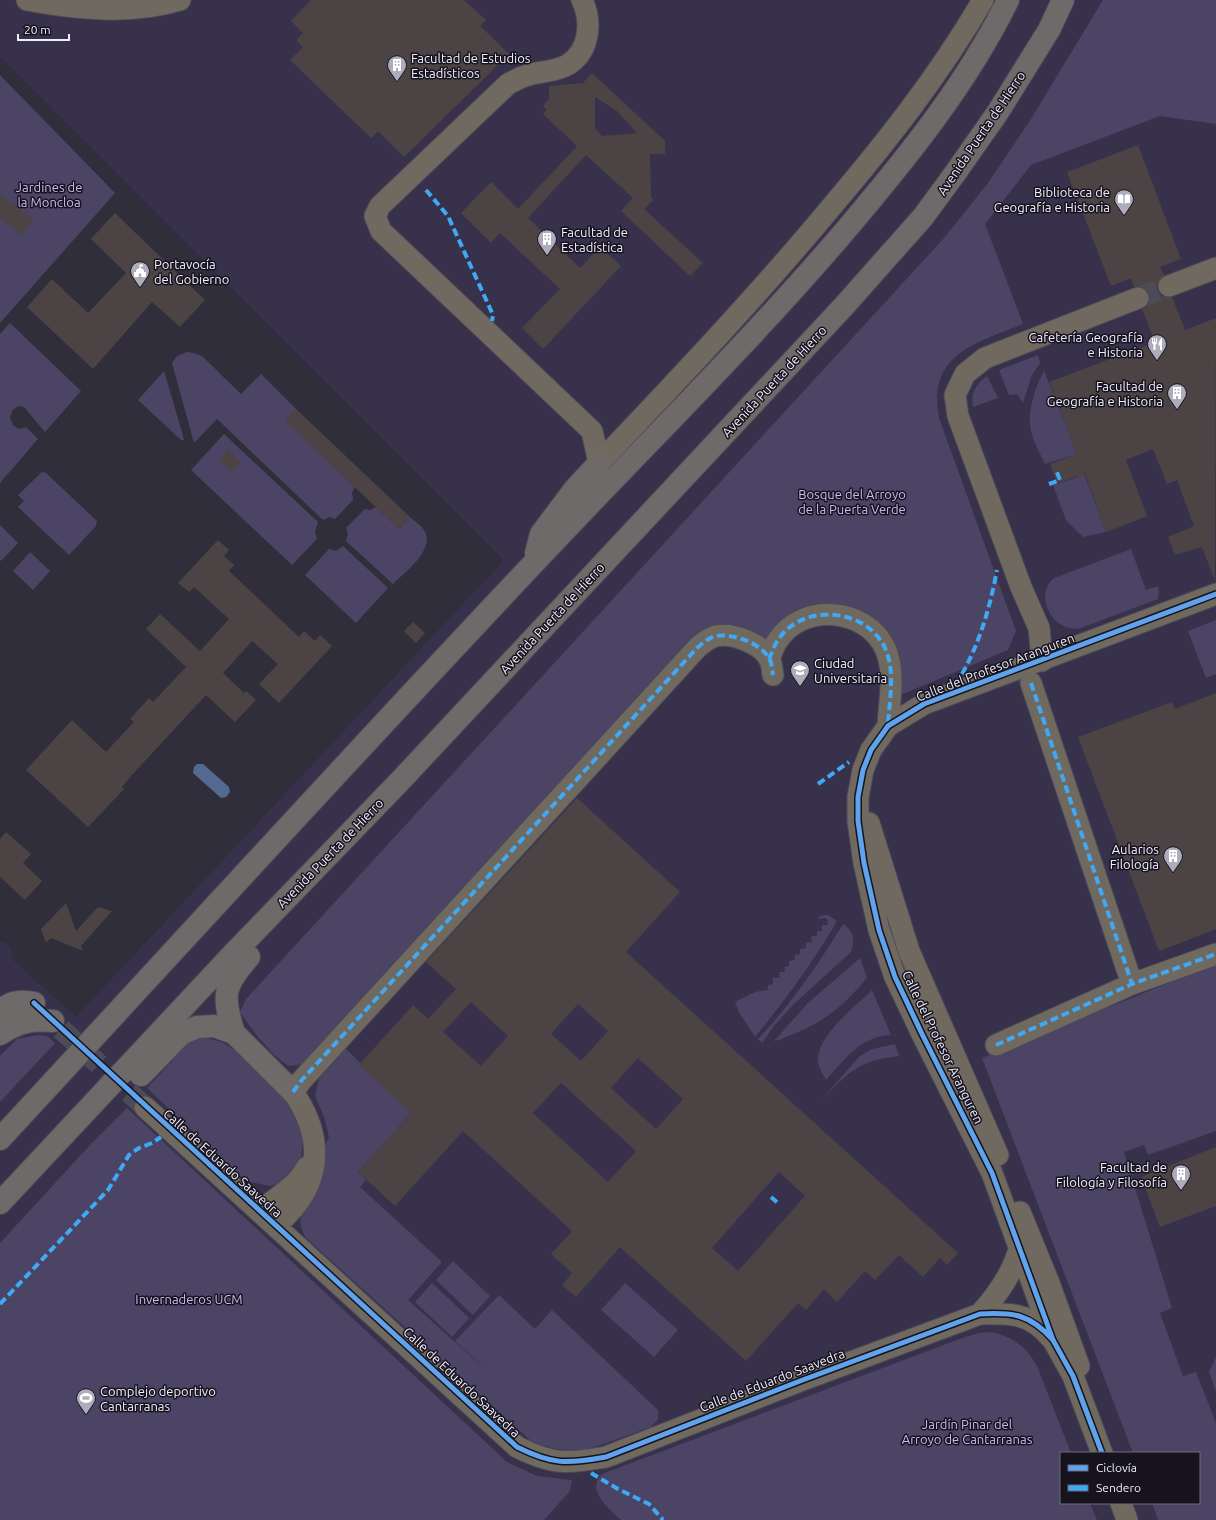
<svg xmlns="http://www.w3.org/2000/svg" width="1216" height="1520" font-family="Ubuntu,sans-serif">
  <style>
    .built { fill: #37314c; fill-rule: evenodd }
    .green { fill: #4b4465 }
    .water { fill: #54698f }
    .building { fill: #4c4444; fill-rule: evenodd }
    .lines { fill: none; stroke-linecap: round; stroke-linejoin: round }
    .minor-tunnel { stroke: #4e4b58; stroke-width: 21; stroke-dasharray: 21 10; stroke-linecap: butt }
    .minor-casing { stroke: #4d4a56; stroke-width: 23 }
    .highway-casing { stroke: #4d4a56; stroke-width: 24 }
    .minor { stroke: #706960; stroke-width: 21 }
    .highway { stroke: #6e6a69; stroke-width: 22 }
    .quiet { stroke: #3fa9f5; stroke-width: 4; stroke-dasharray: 8 4; stroke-linecap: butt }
    .cycleway-casing { stroke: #16131e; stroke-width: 8 }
    .cycleway { stroke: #60a3ed; stroke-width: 5 }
    .labels { text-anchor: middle; stroke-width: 3; stroke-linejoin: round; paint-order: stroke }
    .poi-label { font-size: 13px; fill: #f1efff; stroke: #16131e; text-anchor: start }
    .street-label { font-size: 13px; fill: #f1efff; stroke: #16131e }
    .park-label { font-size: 13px; fill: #c7bcf4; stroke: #16131e }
  </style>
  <rect width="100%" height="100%" fill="#312e3b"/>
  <path class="built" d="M 0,0 L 1216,0 L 1216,1520 L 0,1520 L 0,943 L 3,941 L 11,948 L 13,960 L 76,1017 L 504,560 L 0,57 ZM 1061,1453 L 1199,1453 L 1199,1503 L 1061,1503 Z"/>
  <path class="green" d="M 1103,0 L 1216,0 L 1216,124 L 1160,116 L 1031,165 L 985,224 L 1023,324 C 976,343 927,354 939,418 L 1016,631 L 1008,650 L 903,694 L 899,693 L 890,647 L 823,609 L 767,648 L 731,627 L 305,1064 L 288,1066 C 269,1052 253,1032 240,1012 L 246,999 L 945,237 L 988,183 L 1031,119 Z
    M 0,75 L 115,193 L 0,323 Z
    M 10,323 L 81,391 L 45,432 L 24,407 L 18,406 L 12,411 L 10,418 L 13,425 L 19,429 L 26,427 L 38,439 L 0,483 L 0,334 Z
    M 187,352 L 194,353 L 202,356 L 241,394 L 261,374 L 296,409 L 355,487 L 352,493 L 353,500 L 335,519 L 329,517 L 323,520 L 217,419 L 194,443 L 172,363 L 177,356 Z
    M 1038,355 L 1040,363 L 1032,375 L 1023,403 L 1017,394 L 1009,395 L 999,370 Z
    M 164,371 L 184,439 L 182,441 L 138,400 Z
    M 1044,371 L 1078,456 L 1071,459 L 1070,456 L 1045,464 C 1041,455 1035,445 1032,435 C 1026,415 1034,389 1044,371 Z
    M 987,376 L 998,398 L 973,407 C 970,393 977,383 987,376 Z
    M 224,434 L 318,522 L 315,531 L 317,539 L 292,565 L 191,470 Z
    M 1083,471 L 1106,532 L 1083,537 L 1066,520 L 1053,485 L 1078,477 L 1077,473 Z
    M 42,472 L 46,473 L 97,521 L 96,526 L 69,555 L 18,507 L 24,501 L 18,495 Z
    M 376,507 L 399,529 L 410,517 C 414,521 421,525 424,530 C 436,550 405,572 393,584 L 346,541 L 348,534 L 346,528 L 365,509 L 370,510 Z
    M 0,525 L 18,543 L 1,561 L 0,560 Z
    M 343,546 L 388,588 L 356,623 L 305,575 L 329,549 L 336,551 Z
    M 1131,549 L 1146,590 L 1158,586 L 1159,591 L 1158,599 L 1081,628 C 1077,629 1072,629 1069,628 C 1048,623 1036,592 1054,578 Z
    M 30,552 L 50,571 L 33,590 L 13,571 Z
    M 1216,620 L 1216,674 L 1206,678 L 1188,631 Z
    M 828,915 L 837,921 C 813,963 785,1000 755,1037 L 739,1012 L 735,1002 L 755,992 L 768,990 L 768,985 L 773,984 L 773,978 L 780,978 L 779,972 L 785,972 L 784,967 L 789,966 L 789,961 L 795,960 L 795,955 L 800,954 L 800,949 L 806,948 L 806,943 L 812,942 L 811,936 L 817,936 L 817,931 L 822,931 L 822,925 L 828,925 L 827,918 L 818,919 L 820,916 Z
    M 843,924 C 854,931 855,939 851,952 L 794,1004 L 774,1026 L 762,1043 L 758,1039 C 791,1004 818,965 843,924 Z
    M 860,958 L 867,978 C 843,1006 826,1021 791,1035 C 786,1037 779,1041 774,1041 L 808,1003 Z
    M 1216,964 L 1216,1131 L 1148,1155 L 1144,1145 L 1124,1152 L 1172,1308 L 1160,1313 L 1183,1376 L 1196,1372 L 1216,1423 L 1216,1520 L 1158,1520 L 1152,1503 L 1199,1503 L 1199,1453 L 1133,1453 L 982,1058 Z
    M 872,990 L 891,1035 C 861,1036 845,1059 826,1080 C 822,1073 817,1065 818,1057 C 821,1032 855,1007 872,990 Z
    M 38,1035 L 47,1036 L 55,1043 L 0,1102 L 0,1056 L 17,1039 Z
    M 203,1037 L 222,1042 L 236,1051 L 285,1099 L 298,1124 L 303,1142 L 301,1159 L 284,1182 L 270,1186 L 246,1181 L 147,1088 L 173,1060 L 170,1057 L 182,1044 Z
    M 895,1044 L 899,1056 C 857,1061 850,1072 821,1100 L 860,1056 L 872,1049 Z
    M 345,1048 L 411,1113 L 358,1172 L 366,1180 L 360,1187 L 442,1262 L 408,1300 L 501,1383 L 455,1341 L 499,1295 L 535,1329 L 552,1310 L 658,1410 L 658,1419 L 651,1427 L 586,1450 C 566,1452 549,1449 531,1441 L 305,1237 L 301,1227 L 300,1220 L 324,1167 L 325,1146 L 329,1137 L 324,1117 L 315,1096 L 317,1086 L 320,1074 Z
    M 127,1108 L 507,1462 L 537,1476 L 572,1480 L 570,1491 L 544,1520 L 0,1520 L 0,1243 L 89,1146 Z
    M 453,1261 L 490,1296 L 473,1315 L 436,1280 Z
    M 432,1283 L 469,1318 L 452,1337 L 415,1302 Z
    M 625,1283 L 678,1330 L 654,1357 L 601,1310 Z
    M 991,1332 C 1013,1337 1026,1346 1037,1366 L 1071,1453 L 1061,1453 L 1061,1503 L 1090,1503 L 1097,1520 L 621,1520 C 610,1509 585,1490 602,1474 L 962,1338 L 979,1333 Z
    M 1216,1357 L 1216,1392 L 1209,1372 Z"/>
  <path class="water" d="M 197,764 L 203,764 L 229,787 L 230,792 L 226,797 L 221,798 L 193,773 L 194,767 Z"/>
  <path class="building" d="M 311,0 L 464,0 L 486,20 L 480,26 L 509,54 L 404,157 L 378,131 L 371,138 L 290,60 L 303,47 L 296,40 L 303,33 L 291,21 Z
    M 592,73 L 665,141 L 665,154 L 650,154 L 651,197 L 653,200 L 644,209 L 703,263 L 690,276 L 621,211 L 633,198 L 586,155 L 528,218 L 580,268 L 600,247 L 621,266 L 543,349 L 522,328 L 560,289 L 500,233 L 491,243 L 461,213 L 491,182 L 518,209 L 552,173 L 577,146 L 543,114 L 547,110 L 543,106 L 549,99 L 549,86 L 583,83 ZM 595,97 L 617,111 L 637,133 L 602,136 L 595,128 Z
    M 1138,145 L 1181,259 L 1160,267 L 1164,275 L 1157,284 L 1158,291 L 1162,296 L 1172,297 L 1185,330 L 1216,318 L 1215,581 L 1202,547 L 1175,555 L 1168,537 L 1194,526 L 1177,480 L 1167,484 L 1153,449 L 1126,460 L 1147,516 L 1106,532 L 1085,474 L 1057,483 L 1050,464 L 1077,454 L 1049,382 L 1155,342 L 1142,309 L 1147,306 L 1150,300 L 1149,293 L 1145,288 L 1140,286 L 1134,287 L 1131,278 L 1111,286 L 1067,172 Z
    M 0,193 L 11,204 L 13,202 L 34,221 L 21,235 L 9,224 L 7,226 L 0,219 Z
    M 115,213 L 205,300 L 180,327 L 152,302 L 93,369 L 27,307 L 52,279 L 88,313 L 126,273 L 91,239 Z
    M 296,409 L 410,517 L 399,529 L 285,421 Z
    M 228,450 L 241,462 L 232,472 L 219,460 Z
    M 218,540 L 229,550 L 224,556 L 234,565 L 229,571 L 299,637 L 304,631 L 315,641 L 320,635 L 332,646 L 279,703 L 259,684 L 278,664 L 252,641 L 223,673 L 244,693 L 246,691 L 256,700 L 235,722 L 206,695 L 131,776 L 122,787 L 124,789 L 88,827 L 26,770 L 72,720 L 106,752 L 134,722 L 130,719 L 149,698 L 153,702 L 186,667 L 146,629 L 160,614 L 200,651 L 229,619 L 194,587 L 189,592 L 178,583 Z
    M 413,622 L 425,633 L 416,643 L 404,631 Z
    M 1216,693 L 1216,929 L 1159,951 L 1078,737 L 1172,702 L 1175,709 Z
    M 577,798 L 680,892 L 626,952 L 958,1253 L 947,1265 L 940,1258 L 923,1277 L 899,1255 L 875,1280 L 865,1271 L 837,1302 L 824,1289 L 806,1310 L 798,1303 L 746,1361 L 620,1247 L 576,1297 L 562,1285 L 572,1273 L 551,1254 L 572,1231 L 463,1131 L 395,1206 L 358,1172 L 411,1113 L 359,1065 L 413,1005 L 428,1019 L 456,989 L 426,962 ZM 471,1002 L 508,1036 L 481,1066 L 443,1032 ZM 578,1004 L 608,1031 L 581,1061 L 551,1034 ZM 638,1058 L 683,1099 L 656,1129 L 611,1088 ZM 561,1083 L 636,1151 L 608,1182 L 533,1113 ZM 779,1172 L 805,1196 L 738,1271 L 712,1248 Z
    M 6,832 L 31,854 L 23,863 L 42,881 L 25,900 L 0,877 L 0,839 Z
    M 66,903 L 76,931 L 98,907 L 112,911 L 81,946 L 83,951 L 51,938 L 46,943 L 41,929 Z
    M 1216,1147 L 1216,1206 L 1160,1227 L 1141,1177 Z"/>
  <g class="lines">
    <path class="minor-tunnel" d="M 1138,298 L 1169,286
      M 61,1029 L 145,1107"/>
    <g class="minor-casing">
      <path id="minor" d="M 27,0 C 77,9 131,15 180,0
        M 582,0 C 592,21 590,50 569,64 C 557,72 539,71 525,76 C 519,78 514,81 508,84 L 380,206 L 375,216 L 381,231 L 592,431 L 599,463
        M 1169,286 L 1216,268
        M 599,463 C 679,379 759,294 833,205 C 888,140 940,74 983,0
        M 769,659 C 772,653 774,645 778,640 C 803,602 866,608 885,648 C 896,672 889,701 888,726
        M 1042,661 L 1039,628 L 1021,587 L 958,416 L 955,395 L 965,374 L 985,358 L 1138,298
        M 1031,683 L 1132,984
        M 869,823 L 909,951 L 998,1155
        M 996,1045 L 1132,984 L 1216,954
        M 145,1107 L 517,1447 C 553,1465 567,1464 606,1457 L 800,1381 L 980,1314 C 1011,1313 1030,1313 1051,1338
        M 260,1211 C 276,1197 297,1187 307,1167
        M 1020,1212 L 1049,1283 L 1079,1366
        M 276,1226 C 284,1218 293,1210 299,1201 C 324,1165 317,1127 293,1092 L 301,1081 L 697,648 C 703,643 708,638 716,636 C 732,633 762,643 770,660 C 772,664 772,670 773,675
        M 980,1314 C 998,1294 1014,1272 1020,1245
        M 1102,1453 L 1073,1376 L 1053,1340 L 992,1173 L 922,1034 L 895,977 L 879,930 L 864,863 L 858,821 L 858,797 L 863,770 L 871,750 L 888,726 L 924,704 L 1216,594
        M 1121,1503 L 1127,1520"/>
    </g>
    <g class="highway-casing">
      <path id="highway" d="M 536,553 L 541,534 L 574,490 L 599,463
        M 0,1012 C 9,1001 20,1000 34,1003
        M 234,1033 C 222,996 223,986 249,957
        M 0,1034 C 18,1022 32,1019 53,1021
        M 141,1075 L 181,1034 L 197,1027 L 214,1026 L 234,1033 L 293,1092
        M 0,1139 C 189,935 376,729 568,527 C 663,427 761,330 850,225 C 909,155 968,82 1008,0
        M 0,1203 L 233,954 L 401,780 L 844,306 L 923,217 L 956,172 L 998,112 L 1049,30 L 1063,0"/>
    </g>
    <use href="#minor" class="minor"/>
    <use href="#highway" class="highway"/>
    <path class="quiet" d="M 426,190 L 448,216 L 493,315 L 492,321
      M 1049,484 L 1060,480 L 1056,470
      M 769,659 C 772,653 774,645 778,640 C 803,602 866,608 885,648 C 896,672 889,701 888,726
      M 962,674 C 980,642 990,607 997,570
      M 1031,683 L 1132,984
      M 818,784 L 849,762
      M 996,1045 L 1132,984 L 1216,954
      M 293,1092 L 301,1081 L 697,648 C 703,643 708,638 716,636 C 732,633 762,643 770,660 C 772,664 772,670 773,675
      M 771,1197 L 779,1204
      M 0,1304 L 108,1190 L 129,1155 L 139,1148 L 152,1143 L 161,1137
      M 591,1473 L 618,1489 L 649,1504 L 663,1520"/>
    <g class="cycleway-casing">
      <path id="cycleway" d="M 34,1003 L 517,1447 C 553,1465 567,1464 606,1457 L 800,1381 L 980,1314 C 1013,1312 1030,1314 1053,1340
        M 1102,1453 L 1073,1376 L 1053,1340 L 992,1173 L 922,1034 L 895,977 L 879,930 L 864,863 L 858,821 L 858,797 L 863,770 L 871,750 L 888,726 L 924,704 L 1216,594"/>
    </g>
    <use href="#cycleway" class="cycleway"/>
  </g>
  <defs>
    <g id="building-pin" transform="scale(1)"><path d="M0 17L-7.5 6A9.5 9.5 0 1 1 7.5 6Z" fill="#aeabba" stroke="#16131e"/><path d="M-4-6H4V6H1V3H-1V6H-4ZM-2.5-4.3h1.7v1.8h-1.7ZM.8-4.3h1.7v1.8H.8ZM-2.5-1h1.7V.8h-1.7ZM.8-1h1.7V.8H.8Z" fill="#fff"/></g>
    <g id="library-pin" transform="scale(1)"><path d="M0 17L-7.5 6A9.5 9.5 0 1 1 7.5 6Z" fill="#aeabba" stroke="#16131e"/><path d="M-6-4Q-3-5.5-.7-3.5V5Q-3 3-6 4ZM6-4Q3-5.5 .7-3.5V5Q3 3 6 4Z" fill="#fff"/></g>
    <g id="civic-pin" transform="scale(1)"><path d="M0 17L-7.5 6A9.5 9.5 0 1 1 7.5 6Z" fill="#aeabba" stroke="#16131e"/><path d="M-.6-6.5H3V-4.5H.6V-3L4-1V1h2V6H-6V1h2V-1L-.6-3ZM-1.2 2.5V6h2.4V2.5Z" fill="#fff"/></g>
    <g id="restaurant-pin" transform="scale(1)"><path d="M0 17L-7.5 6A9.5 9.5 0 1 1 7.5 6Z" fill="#aeabba" stroke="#16131e"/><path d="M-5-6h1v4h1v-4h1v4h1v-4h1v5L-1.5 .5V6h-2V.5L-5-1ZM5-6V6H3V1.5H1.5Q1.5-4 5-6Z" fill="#fff"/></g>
    <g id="university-pin" transform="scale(1)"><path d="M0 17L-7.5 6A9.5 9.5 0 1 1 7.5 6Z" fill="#aeabba" stroke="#16131e"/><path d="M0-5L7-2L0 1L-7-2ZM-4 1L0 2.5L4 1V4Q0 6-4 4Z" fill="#fff"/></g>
    <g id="stadium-pin" transform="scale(1)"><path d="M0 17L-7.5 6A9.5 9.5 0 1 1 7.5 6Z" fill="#aeabba" stroke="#16131e"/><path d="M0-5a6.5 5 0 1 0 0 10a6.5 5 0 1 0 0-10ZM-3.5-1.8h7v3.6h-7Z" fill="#fff"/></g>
  </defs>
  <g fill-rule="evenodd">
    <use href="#building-pin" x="397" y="65"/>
    <use href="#library-pin" x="1124" y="199"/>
    <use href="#building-pin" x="547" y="239"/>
    <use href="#civic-pin" x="140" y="271"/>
    <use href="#restaurant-pin" x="1157" y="344"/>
    <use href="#building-pin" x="1177" y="393"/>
    <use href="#university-pin" x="800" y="670"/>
    <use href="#building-pin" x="1173" y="856"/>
    <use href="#building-pin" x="1181" y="1174"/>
    <use href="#stadium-pin" x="86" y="1398"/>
  </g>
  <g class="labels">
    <g class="poi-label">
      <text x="411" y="63">Facultad de Estudios<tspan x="411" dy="15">Estadísticos</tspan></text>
      <text x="1110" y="197" text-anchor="end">Biblioteca de<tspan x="1110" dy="15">Geografía e Historia</tspan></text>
      <text x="561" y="237">Facultad de<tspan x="561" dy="15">Estadística</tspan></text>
      <text x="154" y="269">Portavocía<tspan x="154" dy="15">del Gobierno</tspan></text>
      <text x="1143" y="342" text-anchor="end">Cafetería Geografía<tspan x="1143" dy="15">e Historia</tspan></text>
      <text x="1163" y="391" text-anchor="end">Facultad de<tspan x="1163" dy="15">Geografía e Historia</tspan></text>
      <text x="814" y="668">Ciudad<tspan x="814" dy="15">Universitaria</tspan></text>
      <text x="1159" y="854" text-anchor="end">Aularios<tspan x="1159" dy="15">Filología</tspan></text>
      <text x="1167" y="1172" text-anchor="end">Facultad de<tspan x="1167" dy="15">Filología y Filosofía</tspan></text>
      <text x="100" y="1396">Complejo deportivo<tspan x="100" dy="15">Cantarranas</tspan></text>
    </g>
    <g class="street-label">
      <text transform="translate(981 133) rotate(-56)" y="5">Avenida Puerta de Hierro</text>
      <text transform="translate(774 381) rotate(-47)" y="5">Avenida Puerta de Hierro</text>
      <text transform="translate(552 618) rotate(-47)" y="5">Avenida Puerta de Hierro</text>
      <text transform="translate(995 667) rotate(-21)" y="5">Calle del Profesor Aranguren</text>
      <text transform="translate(330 853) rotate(-46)" y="5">Avenida Puerta de Hierro</text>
      <text transform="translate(943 1047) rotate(64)" y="5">Calle del Profesor Aranguren</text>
      <text transform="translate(223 1163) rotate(42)" y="5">Calle de Eduardo Saavedra</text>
      <text transform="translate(772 1380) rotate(-21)" y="5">Calle de Eduardo Saavedra</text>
      <text transform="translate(462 1382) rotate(43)" y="5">Calle de Eduardo Saavedra</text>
    </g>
    <g class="park-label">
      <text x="49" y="192">Jardines de<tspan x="49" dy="15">la Moncloa</tspan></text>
      <text x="852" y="499">Bosque del Arroyo<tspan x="852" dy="15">de la Puerta Verde</tspan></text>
      <text x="189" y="1304">Invernaderos UCM</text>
      <text x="967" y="1429">Jardín Pinar del<tspan x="967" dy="15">Arroyo de Cantarranas</tspan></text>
    </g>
  </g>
  <rect x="1060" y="1452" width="140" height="52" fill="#16131e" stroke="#6e6b78"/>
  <rect x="1068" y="1465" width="20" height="6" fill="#60a3ed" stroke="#6e6b78"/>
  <text x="1096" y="1472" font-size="12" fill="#f1efff">Ciclovía</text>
  <rect x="1068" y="1485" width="20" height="6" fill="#3fa9f5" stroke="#6e6b78"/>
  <text x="1096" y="1492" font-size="12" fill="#f1efff">Sendero</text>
  <path d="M18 34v6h51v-6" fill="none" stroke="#f1efff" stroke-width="2"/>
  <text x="24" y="34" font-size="12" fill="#f1efff" stroke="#16131e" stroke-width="3" paint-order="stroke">20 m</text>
</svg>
